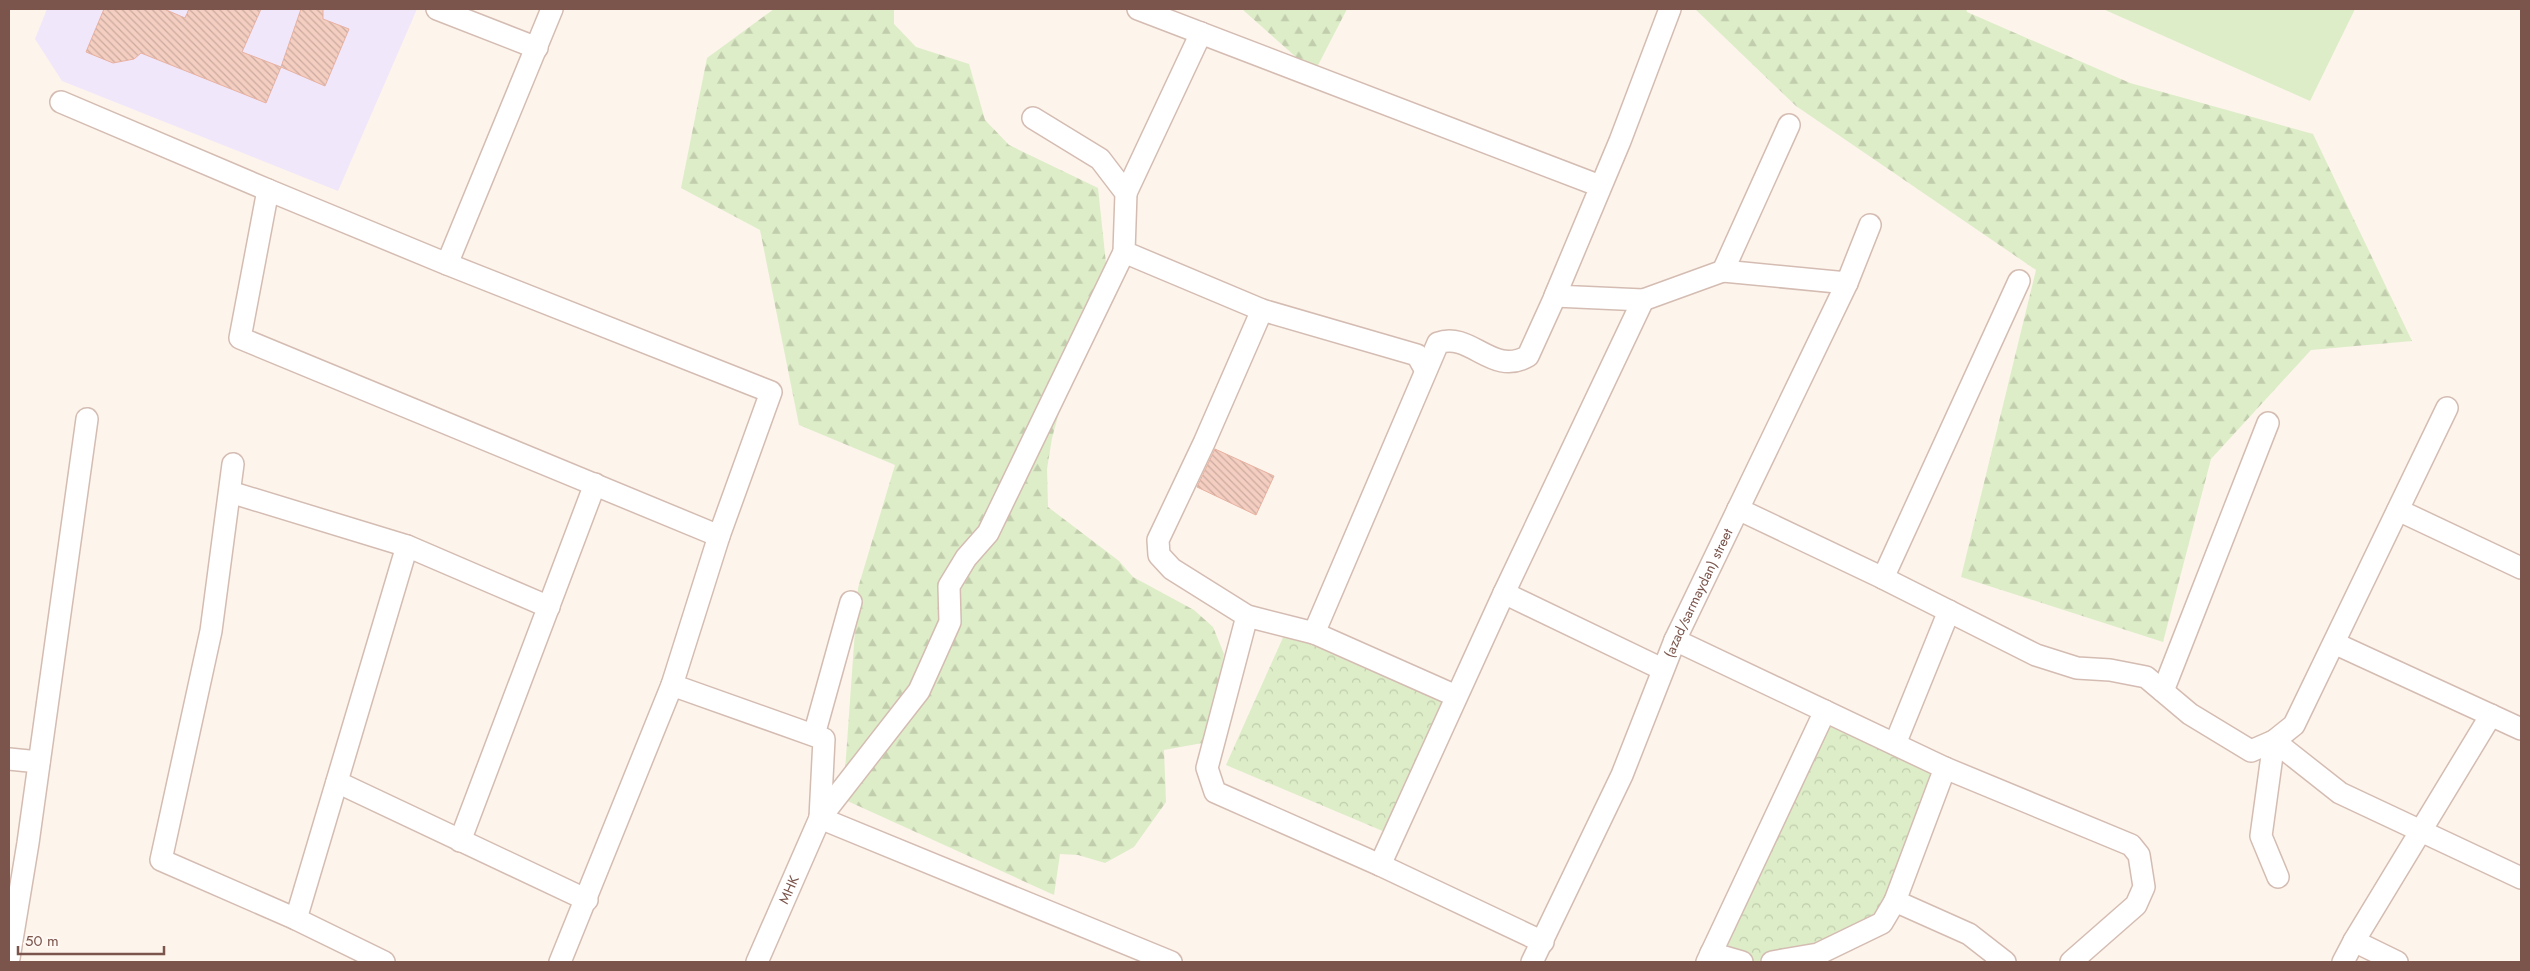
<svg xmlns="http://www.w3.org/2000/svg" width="2530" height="971" font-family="Jost,sans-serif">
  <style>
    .education { fill: #f0e7fb }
    .forest { fill: url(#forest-firs) }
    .park { fill: url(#park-crowns) }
    .garden { fill: #ddedc8 }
    .building { fill: url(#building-back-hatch); stroke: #e8b1a1 }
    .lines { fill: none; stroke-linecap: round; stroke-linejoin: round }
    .minor-casing { stroke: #d4bcb2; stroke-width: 24 }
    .minor { stroke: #fff; stroke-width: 21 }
    .labels { text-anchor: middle; stroke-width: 4.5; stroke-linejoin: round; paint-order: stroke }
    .street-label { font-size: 14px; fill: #7b554c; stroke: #fff8f3 }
  </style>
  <defs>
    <pattern id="forest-firs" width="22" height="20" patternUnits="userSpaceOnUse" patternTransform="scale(1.25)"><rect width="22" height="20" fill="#ddedc8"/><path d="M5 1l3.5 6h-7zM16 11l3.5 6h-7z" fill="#c1cdad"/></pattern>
    <pattern id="park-crowns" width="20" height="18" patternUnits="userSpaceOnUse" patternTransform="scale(1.25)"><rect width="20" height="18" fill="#ddedc8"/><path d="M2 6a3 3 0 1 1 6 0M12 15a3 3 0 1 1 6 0" fill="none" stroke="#c1cdad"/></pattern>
    <pattern id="building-back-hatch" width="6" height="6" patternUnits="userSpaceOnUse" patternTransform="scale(1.25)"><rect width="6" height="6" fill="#f4cec1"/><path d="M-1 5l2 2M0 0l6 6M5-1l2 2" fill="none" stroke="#cbaa9f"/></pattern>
  </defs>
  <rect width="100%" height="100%" fill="#fdf4eb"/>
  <path class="education" d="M 47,9 L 417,9 L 338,191 L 62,81 L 35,39 Z"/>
  <path class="forest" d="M 774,9 L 894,9 L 894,24 L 916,47 L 969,64 L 985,120 L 1009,145 L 1098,188 L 1107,273 L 1078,343 L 1052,438 L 1047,469 L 1048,507 L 1119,561 L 1133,577 L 1194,610 L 1213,627 L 1224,654 L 1208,742 L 1164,750 L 1166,802 L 1134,847 L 1105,863 L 1078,855 L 1060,854 L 1054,895 L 843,799 L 858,588 L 895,465 L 799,425 L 760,230 L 681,188 L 707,58 Z
    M 1242,9 L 1347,9 L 1314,73 Z
    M 1695,9 L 1966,9 L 1967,12 L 2130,83 L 2313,134 L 2412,341 L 2311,350 L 2211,459 L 2163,642 L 1961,577 L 2036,270 L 1796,106 Z"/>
  <path class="park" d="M 1285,633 L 1444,703 L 1385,832 L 1226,765 Z
    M 1825,711 L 1945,768 L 1882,923 L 1772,962 L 1742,962 L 1711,953 Z"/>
  <path class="garden" d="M 2103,9 L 2355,9 L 2310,101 Z"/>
  <path class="building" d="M 104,9 L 164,9 L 185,18 L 189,9 L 261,9 L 242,52 L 281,67 L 266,103 L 141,53 L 134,59 L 113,63 L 86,52 Z
    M 301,9 L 323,9 L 323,19 L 349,29 L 325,86 L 281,67 Z
    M 1215,449 L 1274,476 L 1256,515 L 1197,487 Z"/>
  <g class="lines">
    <g class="minor-casing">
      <g id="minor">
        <path d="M 437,9 L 537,48"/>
        <path d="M 1138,9 L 1600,186"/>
        <path d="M 1670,9 L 1620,141 L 1555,296 L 1643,300 L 1723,271"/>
        <path d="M 61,102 L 268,190 L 240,338 L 719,536"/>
        <path d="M 1033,118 L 1100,159 L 1126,193 L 1124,252 L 1262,310 L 1417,355 L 1425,369"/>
        <path d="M 1789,125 L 1723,271 L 1847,283"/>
        <path d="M 268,190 L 447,264 L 771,392 L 719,536 L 672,685 L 560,962"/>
        <path d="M 1126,193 L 1201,33"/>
        <path d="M 447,264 L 552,9"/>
        <path d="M 1262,310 L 1204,443 L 1158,540 L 1159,555 L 1172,569 L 1247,616 L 1314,633 L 1456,696"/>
        <path d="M 233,464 L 211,631 L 161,860 L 296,919 L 384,962"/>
        <path d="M 230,492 L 407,546 L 549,607"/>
        <path d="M 1738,509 L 1883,578 L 2036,655 L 2077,668 L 2110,670 L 2146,677 L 2190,714 L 2251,751 L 2274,741 L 2294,725 L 2447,408"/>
        <path d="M 2398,510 L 2521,568"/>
        <path d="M 1883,578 L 2019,281"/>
        <path d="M 1504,593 L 1662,669"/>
        <path d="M 1247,616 L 1207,768 L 1215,792 L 1380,865 L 1543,942"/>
        <path d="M 1314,633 L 1438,343 C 1471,331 1492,377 1528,356 L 1558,290"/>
        <path d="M 1675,640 L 1945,768 L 2131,845 L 2139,855 L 2144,887 L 2136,905 L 2071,962"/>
        <path d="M 2334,643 L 2521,729"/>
        <path d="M 672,685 L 824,739 L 820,818"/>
        <path d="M 2163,691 L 2268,423"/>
        <path d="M 814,735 L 851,602"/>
        <path d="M 2274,741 L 2340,793 L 2521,878"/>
        <path d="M 2274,741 L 2261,836 L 2278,877"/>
        <path d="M 1895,744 L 1949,611"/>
        <path d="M 9,759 L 39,762"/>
        <path d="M 337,782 L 587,900"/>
        <path d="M 820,818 L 1171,962"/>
        <path d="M 460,841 L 595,484"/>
        <path d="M 1380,865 L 1504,593 L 1643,300"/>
        <path d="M 1895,901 L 1969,934 L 2005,962"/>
        <path d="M 296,919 L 407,546"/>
        <path d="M 2354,941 L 2397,962"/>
        <path d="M 1711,953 L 1742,962"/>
        <path d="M 9,958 L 28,843 L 87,419"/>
        <path id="s1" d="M 757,962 L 820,818 L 919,691 L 950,622 L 949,586 L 966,558 L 988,533 L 1124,252"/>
        <path id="s2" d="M 1532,962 L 1622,775 L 1675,640 L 1847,283 L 1870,225"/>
        <path d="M 1707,962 L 1825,711"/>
        <path d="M 1772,962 L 1818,954 L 1882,923 L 1895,901 L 1945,768"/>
        <path d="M 2343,962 L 2354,941 L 2491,715"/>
      </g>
    </g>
    <use href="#minor" class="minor"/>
  </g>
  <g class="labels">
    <g class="street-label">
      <text dy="5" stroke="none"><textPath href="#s2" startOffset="405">(azad/sarmaydan) street</textPath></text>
      <text dy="5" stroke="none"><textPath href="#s1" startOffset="79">MHK</textPath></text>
    </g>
  </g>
  <rect width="2530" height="971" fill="none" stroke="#7b554c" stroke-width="20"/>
  <path d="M18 946v8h146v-8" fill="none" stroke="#7b554c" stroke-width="2.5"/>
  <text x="25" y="946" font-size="15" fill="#7b554c" stroke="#fff8f3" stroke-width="4" paint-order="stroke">50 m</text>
</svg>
